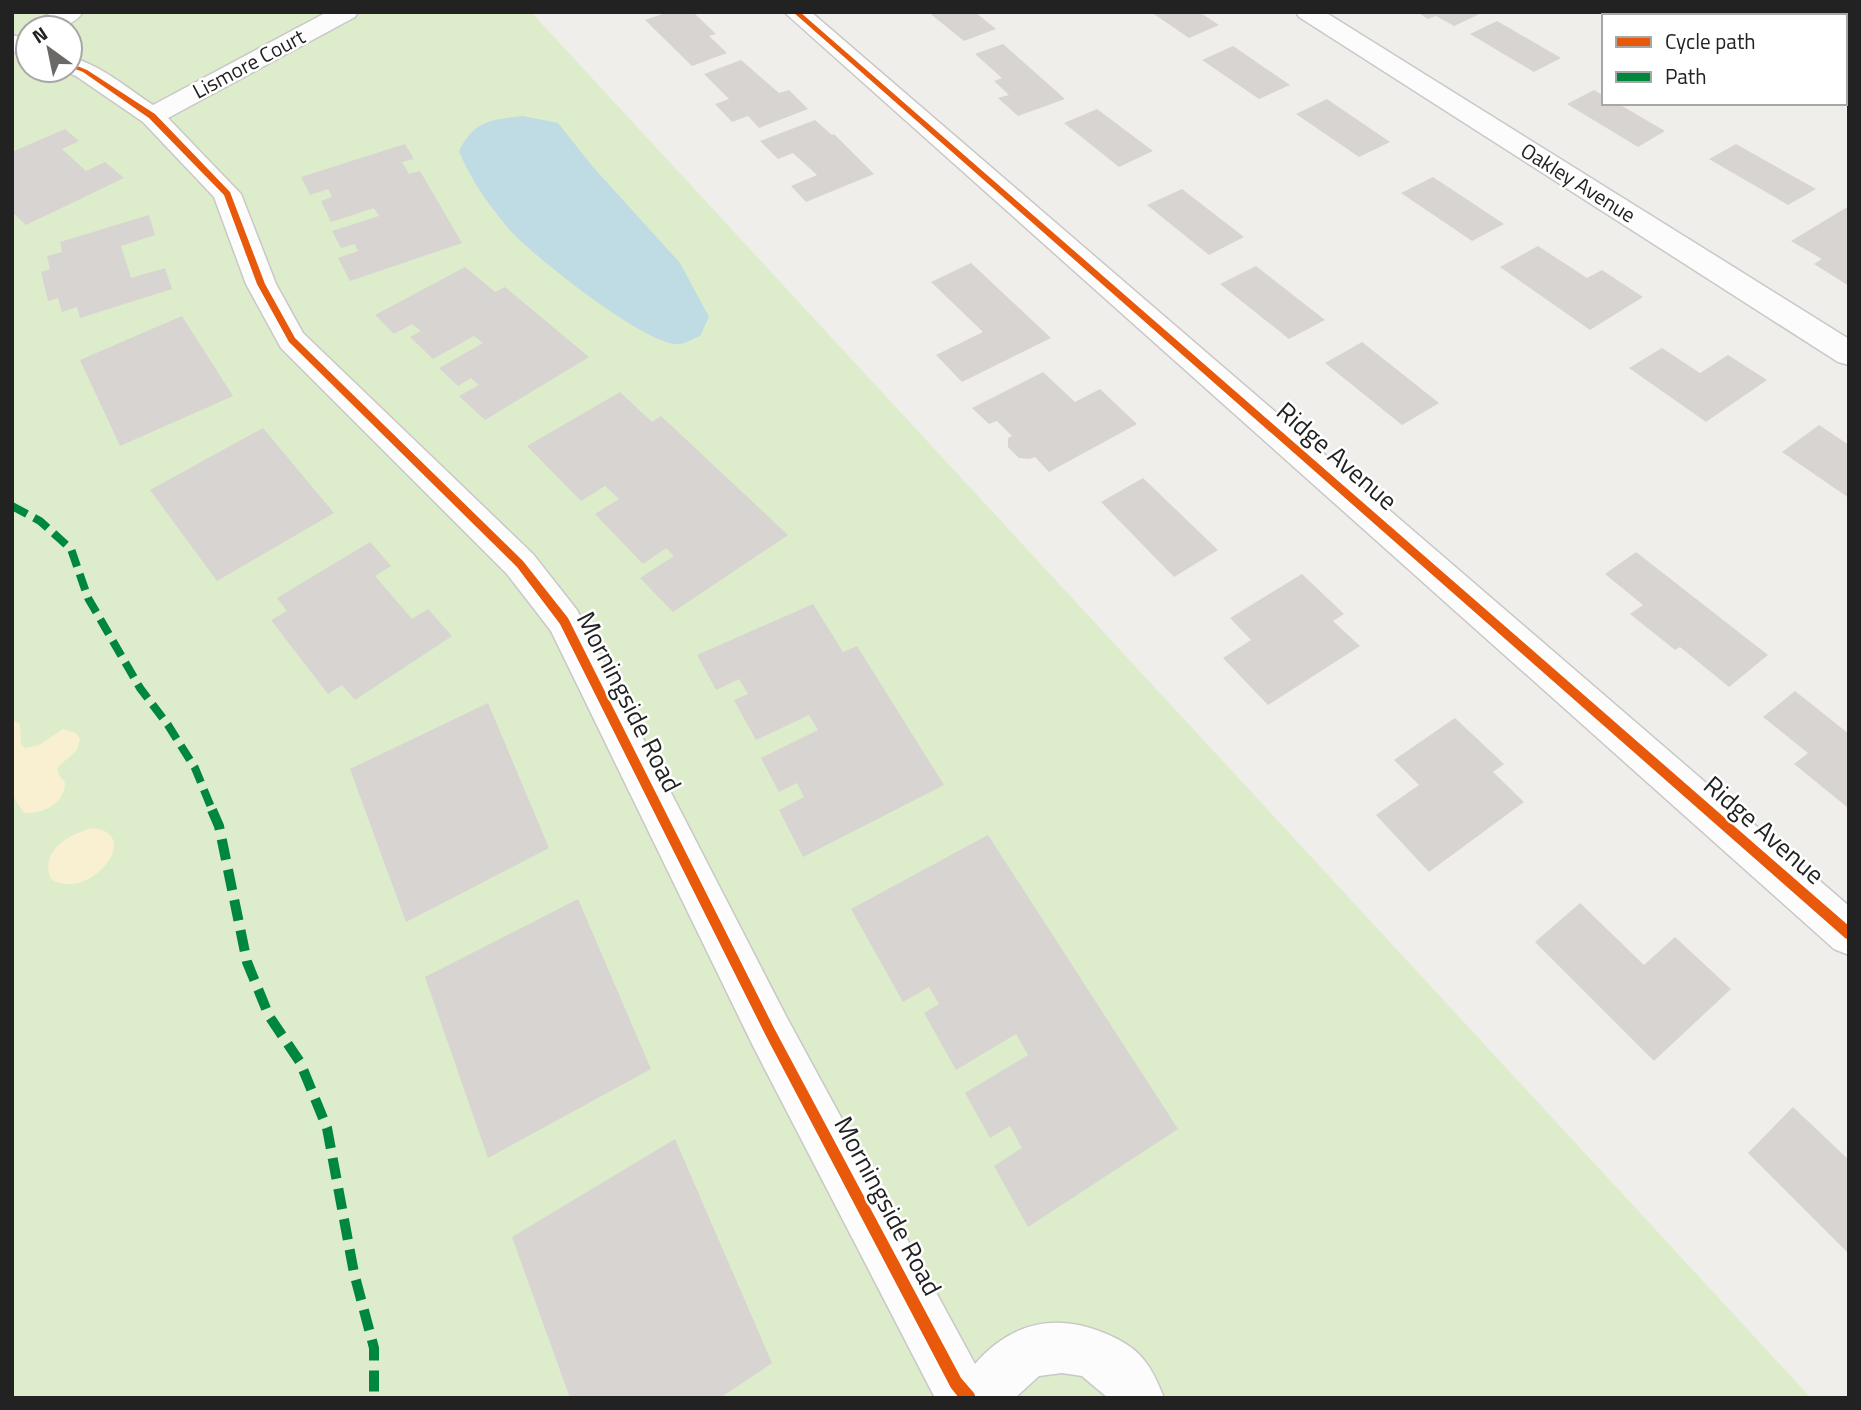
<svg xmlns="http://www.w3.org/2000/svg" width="1861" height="1410" font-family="'Titillium Web',sans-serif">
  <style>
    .grass { fill: #ddeccb; fill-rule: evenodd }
    .sand { fill: #f8f0d0 }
    .water { fill: #bfdbe3 }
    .building { fill: #d7d4d2 }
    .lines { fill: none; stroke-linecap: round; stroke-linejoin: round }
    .minor-casing { stroke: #c9c8c7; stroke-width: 3 }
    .minor { fill: #fdfcfc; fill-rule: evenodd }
    .quiet-far1 { stroke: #00873e; stroke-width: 8; stroke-dasharray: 17 8; stroke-linecap: butt }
    .quiet { stroke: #00873e; stroke-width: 10; stroke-dasharray: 21 10; stroke-linecap: butt }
    .cycleway-casing { stroke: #fff; stroke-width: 5 }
    .cycleway { fill: #e8590c; fill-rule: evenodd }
    .labels { text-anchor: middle; stroke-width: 5; stroke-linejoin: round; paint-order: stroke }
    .far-street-label { font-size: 21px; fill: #222; stroke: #fff }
    .street-label { font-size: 26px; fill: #222; stroke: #fff }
  </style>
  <rect width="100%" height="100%" fill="#f0eeeb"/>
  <path class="grass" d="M 12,12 L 531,12 L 1811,1398 L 12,1398 ZM 28,28 L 70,28 L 70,70 L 28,70 Z"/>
  <path class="sand" d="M 12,720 L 20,724 L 21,744 L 25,748 L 39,745 L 63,729 L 76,733 L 80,739 L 77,750 L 57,768 L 59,775 L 65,782 C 65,804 43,814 24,813 L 15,800 L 12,790 Z
    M 92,828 C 146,833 88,904 51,879 C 39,851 69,834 92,828 Z"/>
  <path class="water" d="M 523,116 L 558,123 L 593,167 L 680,263 L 709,317 L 700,336 C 694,338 687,343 680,344 C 650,349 530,254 508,228 C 489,205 470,179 459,151 C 475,120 491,120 523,116 Z"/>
  <path class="building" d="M 668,12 L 693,12 L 716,34 L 709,36 L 727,53 L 692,66 L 645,20 Z
    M 928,12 L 975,12 L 996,29 L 964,41 Z
    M 1151,12 L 1199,12 L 1219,25 L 1189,38 Z
    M 1417,12 L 1484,12 L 1454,26 L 1436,16 L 1428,19 Z
    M 1497,21 L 1561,58 L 1534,72 L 1470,34 Z
    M 1003,44 L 1065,99 L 1018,116 L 998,98 L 1009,95 L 994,81 L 1002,78 L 975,54 Z
    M 1233,46 L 1290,85 L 1259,99 L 1202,60 Z
    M 741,60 L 779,93 L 789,90 L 808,109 L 759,128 L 748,116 L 732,122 L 715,104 L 729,99 L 704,74 Z
    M 1594,90 L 1604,96 L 1604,103 L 1617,103 L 1665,131 L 1638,147 L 1567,104 Z
    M 1327,99 L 1390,142 L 1359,157 L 1296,114 Z
    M 1097,109 L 1153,151 L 1119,167 L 1064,123 Z
    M 815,120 L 832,135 L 834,134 L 874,174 L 806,202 L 791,186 L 817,175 L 793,153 L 778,159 L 760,141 Z
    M 65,129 L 79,141 L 62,149 L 86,171 L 105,162 L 124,178 L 26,225 L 12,212 L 12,152 Z
    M 405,144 L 414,159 L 402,162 L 409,174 L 420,171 L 462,243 L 350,281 L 338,258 L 358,251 L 355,244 L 341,248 L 332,231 L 379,216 L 374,208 L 331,222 L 321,201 L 332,197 L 328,189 L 310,195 L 301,177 Z
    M 1736,144 L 1816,189 L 1788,205 L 1709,159 Z
    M 1433,177 L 1504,224 L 1472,241 L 1401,193 Z
    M 1182,189 L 1244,237 L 1209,255 L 1147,205 Z
    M 1849,206 L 1849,286 L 1814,264 L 1822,259 L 1791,241 Z
    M 149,215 L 155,235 L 121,246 L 131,278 L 165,268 L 172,289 L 80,318 L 77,307 L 62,312 L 58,298 L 48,301 L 41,272 L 50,269 L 47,256 L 62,252 L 60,242 Z
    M 1538,246 L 1587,278 L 1602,270 L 1643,297 L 1590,330 L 1500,267 Z
    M 971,263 L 1051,338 L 962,382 L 936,355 L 983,332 L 931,282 Z
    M 1256,266 L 1325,320 L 1289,339 L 1220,284 Z
    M 465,267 L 495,292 L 505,287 L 589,357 L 485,420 L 459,396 L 479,385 L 471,378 L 458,386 L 439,368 L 483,343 L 474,336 L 433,359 L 410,337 L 421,331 L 412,324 L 394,334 L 375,315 Z
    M 182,316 L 233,396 L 120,446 L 80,360 Z
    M 1362,342 L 1439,403 L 1402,425 L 1325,363 Z
    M 1662,348 L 1700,373 L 1728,355 L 1767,380 L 1706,422 L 1629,368 Z
    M 1043,372 L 1075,402 L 1100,389 L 1137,424 L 1049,472 L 1035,457 L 1030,459 L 1019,458 L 1008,447 L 1008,438 L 1012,436 L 997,421 L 989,424 L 972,408 Z
    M 620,392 L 652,422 L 661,416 L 788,535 L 673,612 L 640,578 L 674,556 L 666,548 L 643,564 L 595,514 L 619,499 L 605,486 L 581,501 L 527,446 Z
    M 1819,425 L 1849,445 L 1849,498 L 1782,452 Z
    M 263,428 L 334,513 L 217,581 L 150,490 Z
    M 1143,478 L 1218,550 L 1174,577 L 1101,502 Z
    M 370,542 L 391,566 L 375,576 L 412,619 L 428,609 L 452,636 L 355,700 L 342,685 L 328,694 L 271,620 L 287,611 L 277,598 Z
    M 1636,552 L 1768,655 L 1729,687 L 1680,647 L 1675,650 L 1630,614 L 1643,605 L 1605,574 Z
    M 1302,574 L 1344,614 L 1333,621 L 1360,646 L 1268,705 L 1223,658 L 1251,640 L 1230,618 Z
    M 813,604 L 843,652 L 857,646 L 944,785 L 803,857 L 779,810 L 804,797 L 797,783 L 779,792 L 761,758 L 818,730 L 809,715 L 756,740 L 734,700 L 748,694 L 739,679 L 716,690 L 697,655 Z
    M 1795,691 L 1849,734 L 1847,807 L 1794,764 L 1808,753 L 1763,717 Z
    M 488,703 L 549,848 L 406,922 L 350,769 Z
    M 1455,718 L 1504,764 L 1493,772 L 1524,802 L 1429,872 L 1376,815 L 1419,785 L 1394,760 Z
    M 988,835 L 1178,1129 L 1028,1227 L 994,1166 L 1022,1148 L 1010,1126 L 990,1138 L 965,1093 L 1028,1055 L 1016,1034 L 956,1070 L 924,1013 L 939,1004 L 929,987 L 903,1002 L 851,909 Z
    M 578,899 L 651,1069 L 488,1158 L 425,977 Z
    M 1580,903 L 1644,965 L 1675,937 L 1731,989 L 1654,1061 L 1535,942 Z
    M 1793,1107 L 1849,1160 L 1849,1254 L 1748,1153 Z
    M 675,1139 L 772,1363 L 720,1398 L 570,1398 L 512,1237 Z"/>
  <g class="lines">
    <g class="minor-casing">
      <path id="minor" d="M 53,12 L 83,12 C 71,30 49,28 30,28 L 33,23 Z
        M 327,12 L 358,12 L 355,17 L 168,118 L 241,194 L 276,284 L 303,333 L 533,554 L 577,610 L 786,1016 L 975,1364 C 1009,1324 1054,1312 1104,1333 C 1119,1339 1134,1347 1144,1360 C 1153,1371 1159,1385 1164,1398 L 1108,1398 L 1082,1376 L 1062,1373 L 1039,1376 L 1015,1398 L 935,1398 L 754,1048 L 551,631 L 507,574 L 281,348 L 246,284 L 214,197 L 143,122 L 76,76 L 61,70 L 70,70 L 70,57 C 101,65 127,88 153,105 Z
        M 784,12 L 811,12 L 1849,906 L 1849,955 L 1834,949 Z
        M 1296,12 L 1325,12 L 1849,339 L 1849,365 L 1838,362 L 1299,17 Z
        M 1814,12 L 1843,12 L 1845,16 L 1817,16 Z
        M 12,35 L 28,39 L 28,55 L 12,51 Z"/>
    </g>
    <use href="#minor" class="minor"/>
    <path class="quiet-far1" d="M 12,506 L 40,521 L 71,549 L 88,598 L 140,688 L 168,725 L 195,768 L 213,812"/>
    <path class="quiet" d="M 212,810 L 219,826 L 247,962 L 269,1016 L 300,1062 L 327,1128 L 354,1273 L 374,1348 L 374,1398"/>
    <g class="cycleway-casing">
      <path id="cycleway" d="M 793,12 L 800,12 L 1849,926 L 1849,940 L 1845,938 Z
        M 70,63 L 87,70 L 155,114 L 230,192 L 265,284 L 295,338 L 523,561 L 568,618 L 774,1028 L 961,1378 L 974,1393 L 976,1398 L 959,1398 L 951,1388 L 766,1036 L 560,624 L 517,567 L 289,342 L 257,284 L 224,195 L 149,118 L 83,72 L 70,67 Z"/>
    </g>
    <use href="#cycleway" class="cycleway"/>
  </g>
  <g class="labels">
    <g class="far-street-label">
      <text transform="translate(249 64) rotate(-28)" y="7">Lismore Court</text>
      <text transform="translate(1578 183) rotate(32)" y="7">Oakley Avenue</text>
    </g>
    <g class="street-label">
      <text transform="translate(1337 456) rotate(41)" y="9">Ridge Avenue</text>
      <text transform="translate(629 702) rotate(63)" y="9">Morningside Road</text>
      <text transform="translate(1764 830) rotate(41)" y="9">Ridge Avenue</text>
      <text transform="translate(888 1206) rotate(62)" y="9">Morningside Road</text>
    </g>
  </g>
  <rect width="1861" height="1410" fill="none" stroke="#222222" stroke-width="28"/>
  <rect x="1602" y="14" width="245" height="91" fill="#ffffff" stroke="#a7a7a7" stroke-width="2"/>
  <rect x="1616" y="37" width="35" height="10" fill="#e8590c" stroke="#a7a7a7" stroke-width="2"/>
  <text x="1665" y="49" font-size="21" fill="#222222">Cycle path</text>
  <rect x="1616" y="72" width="35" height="10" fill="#00873e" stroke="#a7a7a7" stroke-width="2"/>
  <text x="1665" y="84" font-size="21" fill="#222222">Path</text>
  <g transform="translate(49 49) rotate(327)"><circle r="33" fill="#ffffff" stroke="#a7a7a7" stroke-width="2"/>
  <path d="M0-5L12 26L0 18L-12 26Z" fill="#6a6968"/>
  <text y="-10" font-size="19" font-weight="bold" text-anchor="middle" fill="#222222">N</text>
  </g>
</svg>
